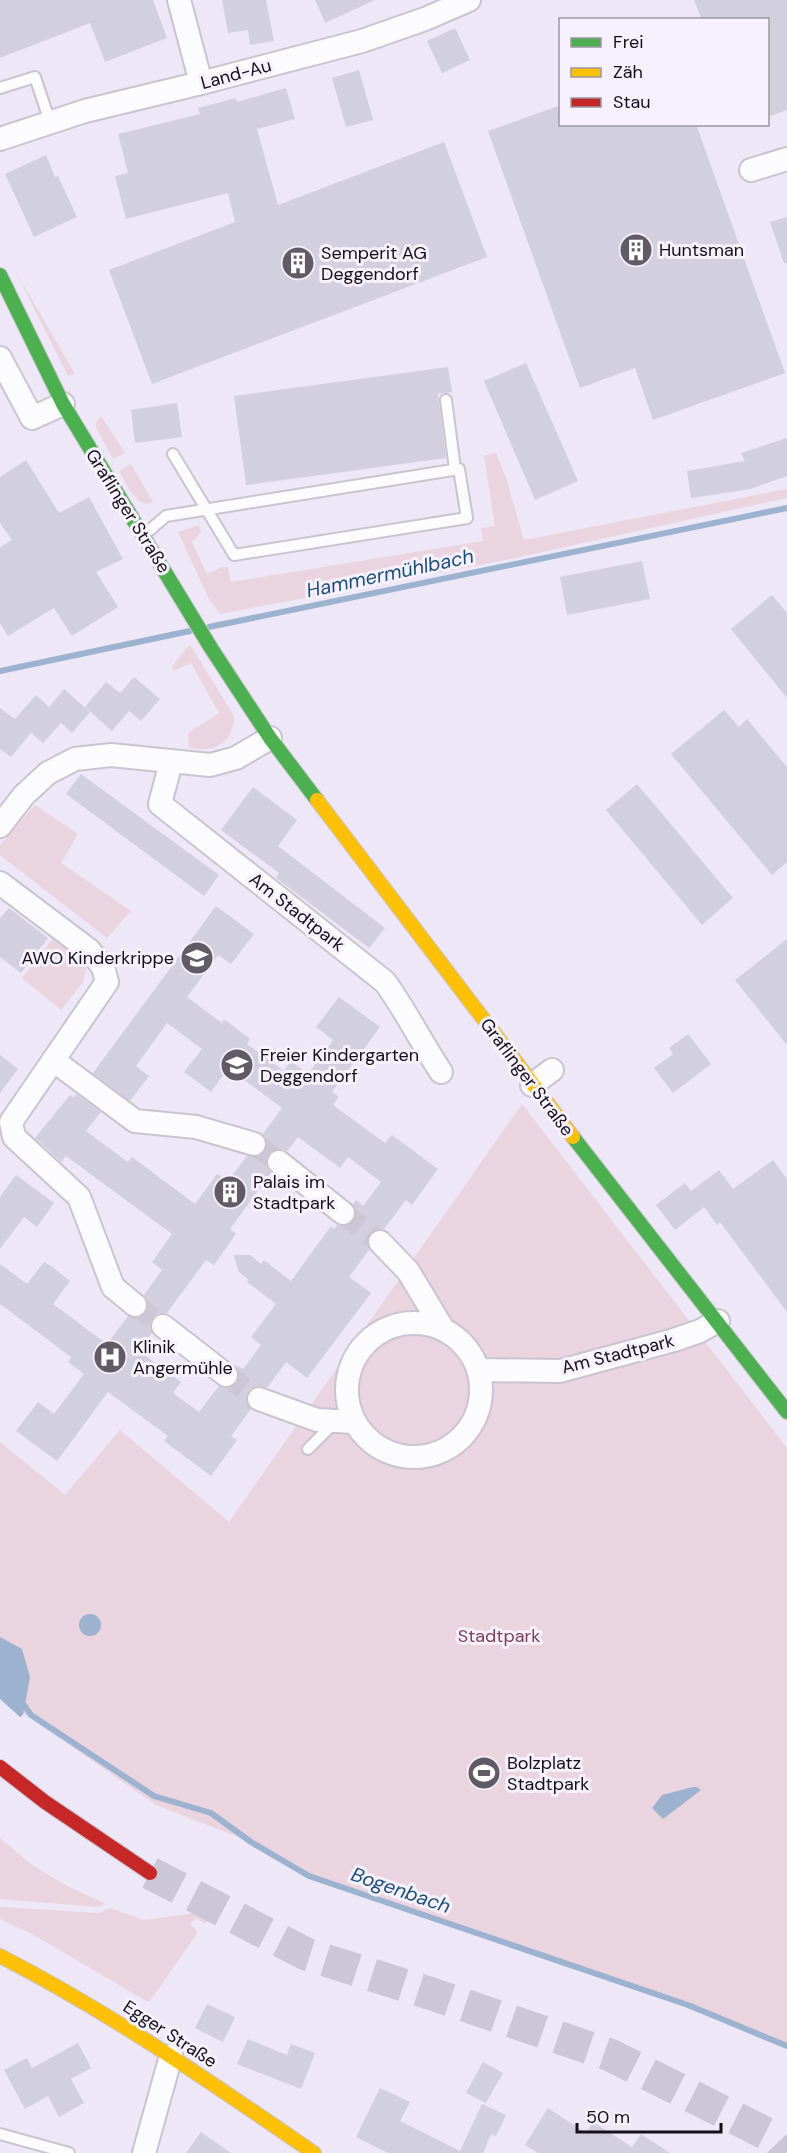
<svg xmlns="http://www.w3.org/2000/svg" width="787" height="2153" font-family="'DM Sans',sans-serif">
  <style>
    .green { fill: #ead4e0 }
    .water { fill: #9cb2ce }
    .lines { fill: none; stroke-linecap: round; stroke-linejoin: round }
    .stream { stroke: #9cb2ce; stroke-width: 6 }
    .building { fill: #d2d0de; fill-rule: evenodd }
    .street-tunnel { stroke: #ccc7d6; stroke-width: 22; stroke-dasharray: 22 11; stroke-linecap: butt }
    .highway-tunnel { stroke: #ccc7d6; stroke-width: 33; stroke-dasharray: 33 16; stroke-linecap: butt }
    .lane-casing { stroke: #c9c4d0; stroke-width: 14 }
    .street-casing { stroke: #c9c4d0; stroke-width: 26 }
    .fast-casing { stroke: #c9c4d0; stroke-width: 16 }
    .slow-casing { stroke: #c9c4d0; stroke-width: 16 }
    .jam-casing { stroke: #c9c4d0; stroke-width: 16 }
    .lane { stroke: #fcfbfe; stroke-width: 10 }
    .street { stroke: #fcfbfe; stroke-width: 22 }
    .fast { stroke: #4caf50; stroke-width: 14 }
    .slow { stroke: #ffc107; stroke-width: 14 }
    .jam { stroke: #c62828; stroke-width: 14 }
    .labels { text-anchor: middle; stroke-width: 6; stroke-linejoin: round; paint-order: stroke }
    .street-label { font-size: 18px; fill: #14101a; stroke: #f6f1fd }
    .poi-label { font-size: 18px; fill: #14101a; stroke: #f6f1fd; text-anchor: start }
    .park-label { font-size: 18px; fill: #7e3e54; stroke: #f6f1fd }
    .water-label { font-size: 20px; font-style: italic; fill: #1c4e7b; stroke: #f6f1fd }
  </style>
  <rect width="100%" height="100%" fill="#ede7f7"/>
  <path class="green" d="M 16,272 L 75,374 L 68,376 Z
    M 101,416 L 125,453 L 113,459 L 96,427 L 96,422 Z
    M 496,453 L 506,478 L 524,540 L 787,489 L 787,498 L 506,560 L 220,614 L 209,599 L 178,532 L 199,525 L 201,532 L 192,542 L 207,574 L 222,567 L 228,567 L 231,582 L 483,541 L 481,528 L 495,526 L 484,456 Z
    M 131,464 L 153,502 C 137,511 126,482 119,471 Z
    M 188,646 L 191,646 L 234,716 C 234,742 214,755 189,747 L 188,733 L 219,713 L 191,663 L 174,671 L 172,667 Z
    M 35,805 L 78,834 L 61,863 L 131,911 L 107,938 L 0,855 L 0,845 Z
    M 53,938 L 80,958 L 86,969 L 83,982 L 61,1010 L 22,978 Z
    M 522,1104 L 787,1448 L 787,2046 L 688,2005 L 309,1876 L 251,1842 L 156,1805 L 0,1697 L 0,1442 L 65,1495 L 120,1430 L 229,1522 Z
    M 0,1838 L 32,1865 L 65,1885 L 106,1904 L 99,1907 L 0,1899 Z
    M 0,1907 L 99,1913 L 110,1908 L 144,1920 L 209,1911 L 210,1915 L 205,1924 L 196,1918 L 190,1924 L 198,1932 L 150,2001 L 146,2001 L 34,1935 L 0,1919 Z"/>
  <path class="water" d="M79 1625a11 11 0 1 1 22 0a11 11 0 1 1-22 0Z
    M 0,1637 L 22,1649 L 30,1677 L 23,1715 L 20,1717 L 0,1699 Z
    M 693,1787 L 697,1787 L 701,1790 L 663,1819 L 652,1808 L 662,1795 Z"/>
  <g class="lines">
    <path class="stream" d="M 209,627 L 787,508
      M 0,671 L 190,631
      M 21,1701 L 31,1715 L 154,1796 L 211,1813 L 251,1842 L 309,1876 L 688,2005 L 787,2046"/>
  </g>
  <path class="building" d="M 0,0 L 153,0 L 167,38 L 105,62 L 90,23 L 0,58 Z
    M 222,0 L 266,0 L 274,41 L 250,45 L 248,30 L 228,33 Z
    M 315,0 L 375,0 L 325,23 Z
    M 694,0 L 787,0 L 787,110 L 768,117 L 768,20 L 702,20 Z
    M 455,28 L 470,60 L 442,73 L 427,41 Z
    M 359,70 L 373,120 L 346,127 L 332,78 Z
    M 286,88 L 295,119 L 257,129 L 278,205 L 444,142 L 487,257 L 152,384 L 109,270 L 235,222 L 228,193 L 126,219 L 115,176 L 128,173 L 118,134 L 200,114 L 198,108 L 236,98 L 237,102 Z
    M 561,105 L 561,124 L 696,124 L 785,373 L 653,420 L 635,368 L 580,388 L 488,131 Z
    M 46,155 L 55,177 L 58,176 L 77,217 L 34,237 L 5,174 Z
    M 787,217 L 787,263 L 784,263 L 770,222 Z
    M 526,363 L 578,481 L 535,500 L 484,381 Z
    M 448,367 L 452,392 L 438,394 L 446,458 L 246,485 L 234,396 Z
    M 177,403 L 182,437 L 135,443 L 131,410 Z
    M 787,438 L 787,476 L 751,489 L 691,498 L 687,471 L 745,461 L 741,453 Z
    M 26,460 L 59,513 L 89,497 L 123,559 L 96,572 L 118,607 L 72,636 L 54,608 L 8,636 L 0,623 L 0,547 L 12,540 L 0,523 L 0,477 Z
    M 642,561 L 650,599 L 567,615 L 560,577 Z
    M 772,595 L 787,613 L 787,698 L 731,629 Z
    M 134,677 L 160,699 L 141,721 L 129,711 L 112,731 L 85,707 L 106,682 L 120,693 Z
    M 64,689 L 90,712 L 72,733 L 61,723 L 43,743 L 31,733 L 11,757 L 0,749 L 0,708 L 15,719 L 36,695 L 49,707 Z
    M 724,710 L 739,727 L 747,719 L 787,767 L 787,862 L 772,875 L 671,754 Z
    M 81,774 L 219,875 L 204,896 L 66,794 Z
    M 637,784 L 733,898 L 702,925 L 606,810 Z
    M 253,787 L 297,820 L 278,846 L 385,928 L 369,948 L 276,878 L 279,873 L 221,830 Z
    M 216,906 L 254,934 L 231,964 L 218,955 L 187,997 L 222,1023 L 224,1019 L 250,1039 L 247,1044 L 284,1071 L 291,1061 L 308,1074 L 333,1040 L 316,1027 L 339,997 L 380,1027 L 332,1092 L 339,1097 L 333,1105 L 385,1143 L 392,1135 L 438,1169 L 412,1205 L 406,1200 L 384,1229 L 377,1229 L 370,1233 L 367,1239 L 369,1250 L 349,1277 L 371,1293 L 307,1378 L 286,1362 L 267,1388 L 257,1386 L 250,1389 L 247,1394 L 246,1401 L 251,1409 L 231,1436 L 237,1440 L 211,1476 L 164,1441 L 168,1436 L 108,1392 L 57,1461 L 16,1431 L 38,1402 L 54,1414 L 84,1374 L 68,1362 L 71,1357 L 0,1304 L 0,1264 L 27,1284 L 44,1262 L 51,1266 L 70,1281 L 53,1304 L 107,1344 L 128,1316 L 139,1318 L 146,1313 L 148,1308 L 148,1301 L 144,1295 L 162,1270 L 152,1262 L 172,1234 L 66,1156 L 61,1162 L 35,1138 L 70,1095 L 74,1098 L 76,1094 L 101,1112 L 86,1131 L 128,1162 L 132,1157 L 195,1204 L 217,1174 L 228,1181 L 247,1156 L 257,1157 L 264,1153 L 267,1148 L 267,1141 L 263,1134 L 282,1108 L 228,1068 L 211,1092 L 184,1072 L 202,1049 L 167,1023 L 136,1066 L 149,1076 L 130,1101 L 93,1073 ZM 298,1137 L 340,1168 L 348,1157 L 381,1182 L 363,1206 L 356,1200 L 353,1204 L 356,1214 L 353,1222 L 347,1226 L 337,1225 L 334,1229 L 331,1226 L 291,1281 L 264,1260 L 261,1264 L 250,1255 L 234,1255 L 238,1271 L 249,1280 L 247,1282 L 276,1304 L 251,1337 L 261,1345 L 243,1369 L 235,1365 L 239,1370 L 239,1377 L 237,1383 L 231,1388 L 219,1386 L 199,1412 L 173,1393 L 181,1382 L 139,1351 L 152,1333 L 150,1325 L 153,1317 L 158,1313 L 167,1313 L 206,1260 L 214,1265 L 236,1234 L 230,1229 L 271,1173 L 266,1166 L 266,1161 L 268,1154 L 275,1149 L 282,1149 L 287,1151 Z
    M 9,908 L 48,938 L 21,973 L 0,957 L 0,918 Z
    M 787,939 L 787,1045 L 735,980 Z
    M 688,1034 L 711,1064 L 673,1093 L 654,1068 L 673,1054 L 669,1048 Z
    M 0,1055 L 18,1069 L 0,1093 Z
    M 773,1160 L 787,1179 L 787,1312 L 720,1222 L 717,1225 L 704,1207 L 675,1230 L 656,1205 L 685,1183 L 691,1191 L 719,1170 L 733,1189 Z
    M 16,1175 L 54,1203 L 37,1227 L 24,1217 L 0,1249 L 0,1197 Z
    M 207,2004 L 235,2017 L 223,2042 L 195,2028 Z
    M 248,2039 L 287,2055 L 291,2044 L 315,2053 L 301,2089 L 237,2064 Z
    M 78,2043 L 91,2068 L 71,2079 L 84,2103 L 59,2117 L 48,2096 L 25,2109 L 4,2070 L 27,2058 L 32,2068 Z
    M 483,2062 L 503,2073 L 486,2103 L 466,2093 Z
    M 380,2088 L 410,2102 L 400,2121 L 460,2151 L 482,2104 L 506,2115 L 496,2136 L 491,2134 L 483,2153 L 388,2153 L 356,2137 Z
    M 548,2108 L 586,2133 L 593,2122 L 632,2147 L 641,2134 L 670,2153 L 538,2153 L 525,2145 Z
    M 201,2132 L 231,2153 L 186,2153 Z"/>
  <g class="lines">
    <path class="street-tunnel" d="M 254,1144 L 279,1162
      M 343,1213 L 380,1242
      M 135,1305 L 163,1326
      M 226,1375 L 259,1399"/>
    <path class="highway-tunnel" d="M 150,1873 L 306,1954 L 432,1994 L 610,2055 L 773,2137 L 787,2152"/>
    <g class="lane-casing">
      <path id="lane" d="M 0,88 L 35,77 L 50,122
        M 446,400 L 455,469
        M 144,535 L 166,516 L 222,507 L 459,469 L 467,518 L 234,555 L 173,454
        M 308,1449 L 334,1423
        M 0,2134 L 69,2153"/>
    </g>
    <g class="street-casing">
      <path id="street" d="M 179,0 L 201,83
        M 0,139 L 85,111 L 201,83 L 362,41 L 425,19 L 469,0
        M 751,170 L 787,159
        M 0,358 L 32,418 L 63,404
        M 171,762 L 160,804 L 385,982 C 406,1011 421,1042 441,1072
        M 0,826 L 24,795 L 48,773 L 75,759 L 111,755 L 210,765 L 236,758 L 270,738
        M 0,883 L 89,950 L 103,967 L 107,982 L 11,1122 L 14,1137 L 79,1197 L 113,1287 L 135,1305
        M 53,1060 L 135,1121 L 196,1127 L 254,1144
        M 532,1085 L 552,1070
        M 279,1162 L 343,1213
        M 380,1242 L 408,1271 L 443,1329
        M347 1390a67 67 0 1 1 134 0a67 67 0 1 1-134 0Z
        M 163,1326 L 226,1375
        M 478,1370 L 560,1371 L 674,1340 L 700,1331 L 718,1321
        M 259,1399 L 317,1420 L 354,1422
        M 144,2153 L 171,2056"/>
    </g>
    <g class="fast-casing">
      <path id="fast" d="M 0,275 L 63,404 L 211,648 L 270,738 L 317,800
        M 573,1137 L 787,1412"/>
    </g>
    <g class="slow-casing">
      <path id="slow" d="M 317,800 L 573,1137
        M 0,1956 C 111,2013 212,2083 314,2153"/>
    </g>
    <g class="jam-casing">
      <path id="jam" d="M 0,1767 L 45,1802 L 150,1873"/>
    </g>
    <use href="#lane" class="lane"/>
    <use href="#street" class="street"/>
    <use href="#fast" class="fast"/>
    <use href="#slow" class="slow"/>
    <use href="#jam" class="jam"/>
  </g>
  <defs>
    <g id="building-disc" transform="scale(1.725)"><circle r="9.5" fill="#605b67" stroke="#f6f1fd"/><path d="M-4-6H4V6H1V3H-1V6H-4ZM-2.5-4.3h1.7v1.8h-1.7ZM.8-4.3h1.7v1.8H.8ZM-2.5-1h1.7V.8h-1.7ZM.8-1h1.7V.8H.8Z" fill="#fff"/></g>
    <g id="school-disc" transform="scale(1.725)"><circle r="9.5" fill="#605b67" stroke="#f6f1fd"/><path d="M0-5L7-2L0 1L-7-2ZM-4 1L0 2.5L4 1V4Q0 6-4 4Z" fill="#fff"/></g>
    <g id="hospital-disc" transform="scale(1.725)"><circle r="9.5" fill="#605b67" stroke="#f6f1fd"/><path d="M-5-5h3v3.5h4V-5h3V5h-3V1.5h-4V5h-3Z" fill="#fff"/></g>
    <g id="stadium-disc" transform="scale(1.725)"><circle r="9.5" fill="#605b67" stroke="#f6f1fd"/><path d="M0-5a6.5 5 0 1 0 0 10a6.5 5 0 1 0 0-10ZM-3.5-1.8h7v3.6h-7Z" fill="#fff"/></g>
  </defs>
  <g fill-rule="evenodd">
    <use href="#building-disc" x="636" y="250"/>
    <use href="#building-disc" x="298" y="263"/>
    <use href="#school-disc" x="197" y="958"/>
    <use href="#school-disc" x="237" y="1065"/>
    <use href="#building-disc" x="230" y="1192"/>
    <use href="#hospital-disc" x="110" y="1357"/>
    <use href="#stadium-disc" x="484" y="1773"/>
  </g>
  <g class="labels">
    <g class="street-label">
      <text transform="translate(236 74) rotate(-15)" y="6">Land-Au</text>
      <text transform="translate(128 511) rotate(58)" y="6">Graflinger Straße</text>
      <text transform="translate(297 912) rotate(38)" y="6">Am Stadtpark</text>
      <text transform="translate(527 1077) rotate(53)" y="6">Graflinger Straße</text>
      <text transform="translate(618 1354) rotate(-14)" y="6">Am Stadtpark</text>
      <text transform="translate(170 2034) rotate(33)" y="6">Egger Straße</text>
    </g>
    <g class="poi-label">
      <text x="659" y="256">Huntsman</text>
      <text x="321" y="259">Semperit AG<tspan x="321" dy="21">Deggendorf</tspan></text>
      <text x="174" y="964" text-anchor="end">AWO Kinderkrippe</text>
      <text x="260" y="1061">Freier Kindergarten<tspan x="260" dy="21">Deggendorf</tspan></text>
      <text x="253" y="1188">Palais im<tspan x="253" dy="21">Stadtpark</tspan></text>
      <text x="133" y="1353">Klinik<tspan x="133" dy="21">Angermühle</tspan></text>
      <text x="507" y="1769">Bolzplatz<tspan x="507" dy="21">Stadtpark</tspan></text>
    </g>
    <g class="park-label">
      <text x="499" y="1642">Stadtpark</text>
    </g>
    <g class="water-label">
      <text transform="translate(390 573) rotate(-12)" y="7">Hammermühlbach</text>
      <text transform="translate(401 1890) rotate(19)" y="7">Bogenbach</text>
    </g>
  </g>
  <rect x="559" y="18" width="210" height="108" fill="#f6f1fd" stroke="#9c97a2" stroke-width="1.5"/>
  <rect x="571" y="38" width="30" height="9" fill="#4caf50" stroke="#9c97a2" stroke-width="1.5"/>
  <text x="613" y="48" font-size="18" fill="#14101a">Frei</text>
  <rect x="571" y="68" width="30" height="9" fill="#ffc107" stroke="#9c97a2" stroke-width="1.5"/>
  <text x="613" y="78" font-size="18" fill="#14101a">Zäh</text>
  <rect x="571" y="98" width="30" height="9" fill="#c62828" stroke="#9c97a2" stroke-width="1.5"/>
  <text x="613" y="108" font-size="18" fill="#14101a">Stau</text>
  <path d="M577 2123v9h144v-9" fill="none" stroke="#14101a" stroke-width="3"/>
  <text x="586" y="2123" font-size="18" fill="#14101a" stroke="#f6f1fd" stroke-width="4.5" paint-order="stroke">50 m</text>
</svg>
